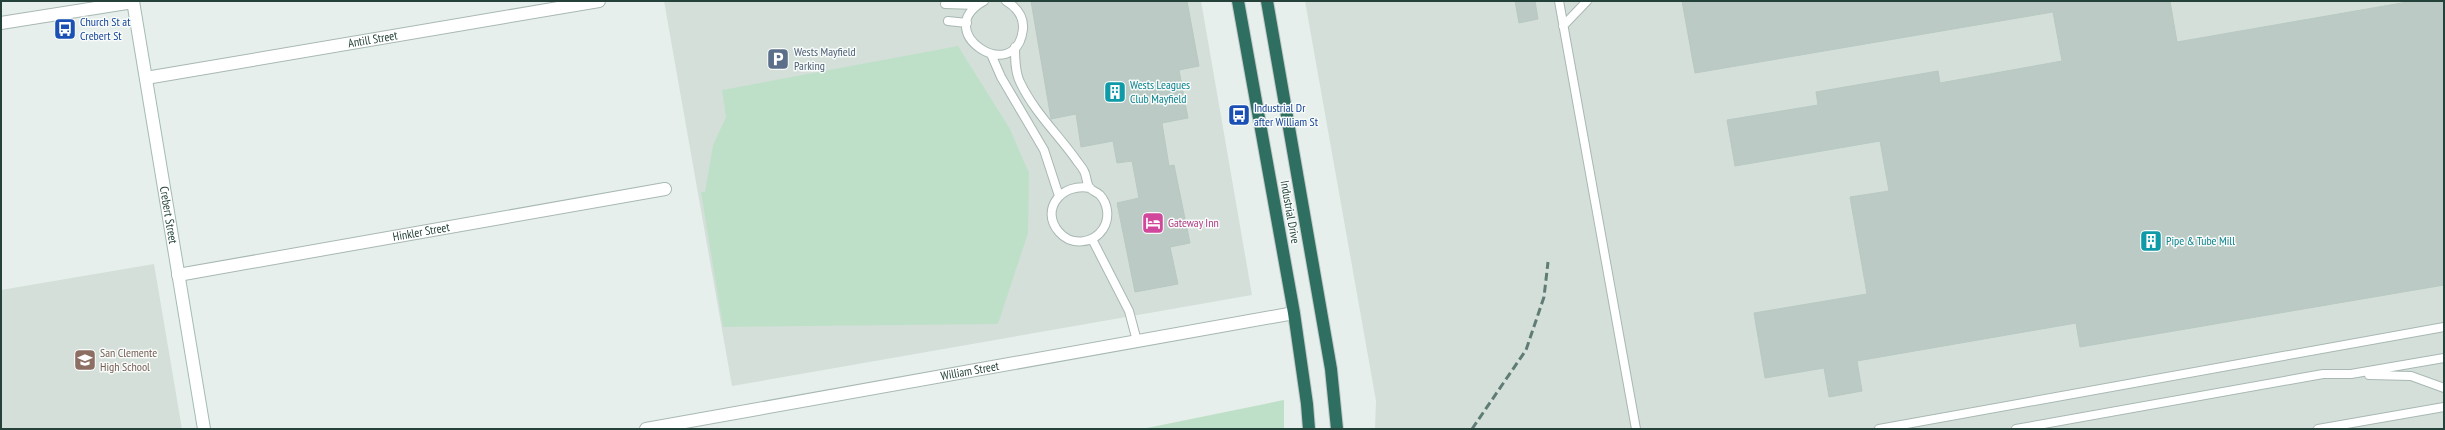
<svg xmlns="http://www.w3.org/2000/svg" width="2445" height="430" font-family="'PT Sans Narrow',sans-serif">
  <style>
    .built { fill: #d4dfda }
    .green { fill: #bfe0c8 }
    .building { fill: #bbcac4; stroke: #b8c9c2 }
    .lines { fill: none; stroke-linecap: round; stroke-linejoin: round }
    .lane-casing { stroke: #a8b8b2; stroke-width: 10 }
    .street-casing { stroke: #a8b8b2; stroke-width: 14 }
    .secondary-casing { stroke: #a4bbb3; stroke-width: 14 }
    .highway-casing { stroke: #c2cac8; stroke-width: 14 }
    .lane { stroke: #fff; stroke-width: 8 }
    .street { stroke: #fff; stroke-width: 12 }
    .secondary { stroke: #fff; stroke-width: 12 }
    .highway { stroke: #2f6f62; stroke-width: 12 }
    .rail { stroke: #5f7d75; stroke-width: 3; stroke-dasharray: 8 4; stroke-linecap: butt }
    .labels { text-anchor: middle; stroke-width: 3; stroke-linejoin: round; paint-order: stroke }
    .transit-label { font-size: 12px; fill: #164399; stroke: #f7fbf9; text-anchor: start }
    .street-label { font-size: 12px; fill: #24423a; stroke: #f7fbf9 }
    .service-label { font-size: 12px; fill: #4e5e75; stroke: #f7fbf9; text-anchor: start }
    .culture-label { font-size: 12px; fill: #0d838f; stroke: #f7fbf9; text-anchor: start }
    .hotel-label { font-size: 12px; fill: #b23c85; stroke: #f7fbf9; text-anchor: start }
    .education-label { font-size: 12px; fill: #785e54; stroke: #f7fbf9; text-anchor: start }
  </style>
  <rect width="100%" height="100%" fill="#e6efeb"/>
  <path class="built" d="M 664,1 L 1201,1 L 1252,295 L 732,386 Z
    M 1305,1 L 2444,1 L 2444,429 L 1375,429 L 1376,401 Z
    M 154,264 L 182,429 L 1,429 L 1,290 Z"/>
  <path class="green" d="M 958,46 L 1010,129 L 1029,173 L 1028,233 L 998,324 L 723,327 L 701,192 L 705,192 L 713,145 L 726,117 L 722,90 Z
    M 1284,400 L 1284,429 L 1142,429 Z"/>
  <path class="building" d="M 1031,1 L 1187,1 L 1199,66 L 1179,70 L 1188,118 L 1162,123 L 1169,166 L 1174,165 L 1190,243 L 1170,247 L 1178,284 L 1135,292 L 1117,203 L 1139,198 L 1132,161 L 1117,163 L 1113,141 L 1081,147 L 1076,114 L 1051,119 Z
    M 1515,1 L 1535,1 L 1538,19 L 1519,23 Z
    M 1682,1 L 2170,1 L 2177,42 L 2413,1 L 2444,1 L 2444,285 L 2080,347 L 2076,323 L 1857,361 L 1862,391 L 1829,397 L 1824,368 L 1765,378 L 1754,313 L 1867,294 L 1850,197 L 1889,191 L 1880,141 L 1735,166 L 1727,120 L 1818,105 L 1816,92 L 1938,71 L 1940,83 L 2062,61 L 2053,12 L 1695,73 Z"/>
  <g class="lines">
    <g class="lane-casing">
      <path id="lane" d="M 984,1 C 929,31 1016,88 1023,29 C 1024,16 1016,7 1006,1
        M 1559,1 L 1636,429
        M 945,4 L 977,5
        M 948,21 L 967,23
        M 1563,26 L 1587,1
        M 1015,47 C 1015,58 1015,72 1020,82 C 1034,112 1058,134 1077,161 C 1079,164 1082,167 1084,171 C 1087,176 1086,184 1090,188 C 1092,191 1097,192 1100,195 C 1108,204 1110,218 1103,229 C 1093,244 1071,246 1059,232 C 1039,209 1063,182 1090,188
        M 991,54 L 1001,77 L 1044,150 L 1059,196
        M 1092,239 L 1129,311 L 1137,341
        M 2369,375 L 2411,376 L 2444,388
        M 1879,429 L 2444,327
        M 2016,429 L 2323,374 L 2351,374 L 2444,358
        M 2318,429 L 2444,407"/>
    </g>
    <g class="street-casing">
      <g id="street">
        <path d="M 1,23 L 133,2"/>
        <path id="s1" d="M 146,78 L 599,1"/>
        <path id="s2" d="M 178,275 L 665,189"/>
        <path id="s3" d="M 646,429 L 1294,313"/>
      </g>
    </g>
    <g class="secondary-casing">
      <g id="secondary">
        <path id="s4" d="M 133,1 L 204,429"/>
      </g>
    </g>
    <g class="highway-casing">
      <path id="highway" d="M 1238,1 L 1294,313 L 1307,404 L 1309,429
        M 1267,1 L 1331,369 L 1337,429"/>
    </g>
    <use href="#lane" class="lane"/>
    <use href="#street" class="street"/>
    <use href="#secondary" class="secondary"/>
    <use href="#highway" class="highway"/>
    <path class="rail" d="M 1472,429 L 1526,350 L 1544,297 L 1548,262"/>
  </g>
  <defs>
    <g id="bus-square" transform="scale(1.15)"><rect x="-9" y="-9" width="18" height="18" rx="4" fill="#1a4fb4" stroke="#f7fbf9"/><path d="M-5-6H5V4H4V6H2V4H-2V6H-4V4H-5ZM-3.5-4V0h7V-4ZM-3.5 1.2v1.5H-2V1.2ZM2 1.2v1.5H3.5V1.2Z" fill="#fff"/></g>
    <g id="parking-square" transform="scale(1.15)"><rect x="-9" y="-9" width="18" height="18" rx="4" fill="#5c6f8a" stroke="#f7fbf9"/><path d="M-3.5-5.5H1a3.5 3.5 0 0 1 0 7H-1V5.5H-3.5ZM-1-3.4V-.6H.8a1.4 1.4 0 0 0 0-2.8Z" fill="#fff"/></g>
    <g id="building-square" transform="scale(1.15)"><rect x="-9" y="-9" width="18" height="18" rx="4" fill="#0f9aa8" stroke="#f7fbf9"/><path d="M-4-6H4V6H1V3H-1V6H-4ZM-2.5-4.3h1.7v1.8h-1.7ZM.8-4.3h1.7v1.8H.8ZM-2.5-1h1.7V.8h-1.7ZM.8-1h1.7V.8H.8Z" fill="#fff"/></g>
    <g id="hotel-square" transform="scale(1.15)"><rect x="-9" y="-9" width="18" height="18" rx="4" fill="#d1479c" stroke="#f7fbf9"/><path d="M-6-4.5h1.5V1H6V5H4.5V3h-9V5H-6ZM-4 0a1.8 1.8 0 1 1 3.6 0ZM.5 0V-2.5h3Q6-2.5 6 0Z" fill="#fff"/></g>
    <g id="school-square" transform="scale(1.15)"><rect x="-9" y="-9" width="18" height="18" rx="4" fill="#8d6e63" stroke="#f7fbf9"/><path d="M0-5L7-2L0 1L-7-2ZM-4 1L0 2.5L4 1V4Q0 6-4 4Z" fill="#fff"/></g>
  </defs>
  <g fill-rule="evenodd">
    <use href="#bus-square" x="65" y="29"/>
    <use href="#parking-square" x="778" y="59"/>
    <use href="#building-square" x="1115" y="92"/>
    <use href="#bus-square" x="1239" y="115"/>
    <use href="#hotel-square" x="1153" y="223"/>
    <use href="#building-square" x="2151" y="241"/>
    <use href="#school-square" x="85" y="360"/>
  </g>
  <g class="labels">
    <g class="transit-label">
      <text x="80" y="26">Church St at<tspan x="80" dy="14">Crebert St</tspan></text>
      <text x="1254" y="112">Industrial Dr<tspan x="1254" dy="14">after William St</tspan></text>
    </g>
    <g class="street-label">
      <text dy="4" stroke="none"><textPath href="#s1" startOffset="230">Antill Street</textPath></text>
      <text transform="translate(1290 212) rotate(80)" y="4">Industrial Drive</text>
      <text dy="4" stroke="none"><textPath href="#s4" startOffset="217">Crebert Street</textPath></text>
      <text dy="4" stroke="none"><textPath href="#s2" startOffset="247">Hinkler Street</textPath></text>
      <text dy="4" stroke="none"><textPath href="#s3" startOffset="329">William Street</textPath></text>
    </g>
    <g class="service-label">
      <text x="794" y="56">Wests Mayfield<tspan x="794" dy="14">Parking</tspan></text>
    </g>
    <g class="culture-label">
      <text x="1130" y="89">Wests Leagues<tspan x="1130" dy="14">Club Mayfield</tspan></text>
      <text x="2166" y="245">Pipe &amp; Tube Mill</text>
    </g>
    <g class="hotel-label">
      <text x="1168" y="227">Gateway Inn</text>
    </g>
    <g class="education-label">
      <text x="100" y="357">San Clemente<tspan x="100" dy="14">High School</tspan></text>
    </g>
  </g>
  <rect width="2445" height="430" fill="none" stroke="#24423a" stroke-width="4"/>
</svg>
